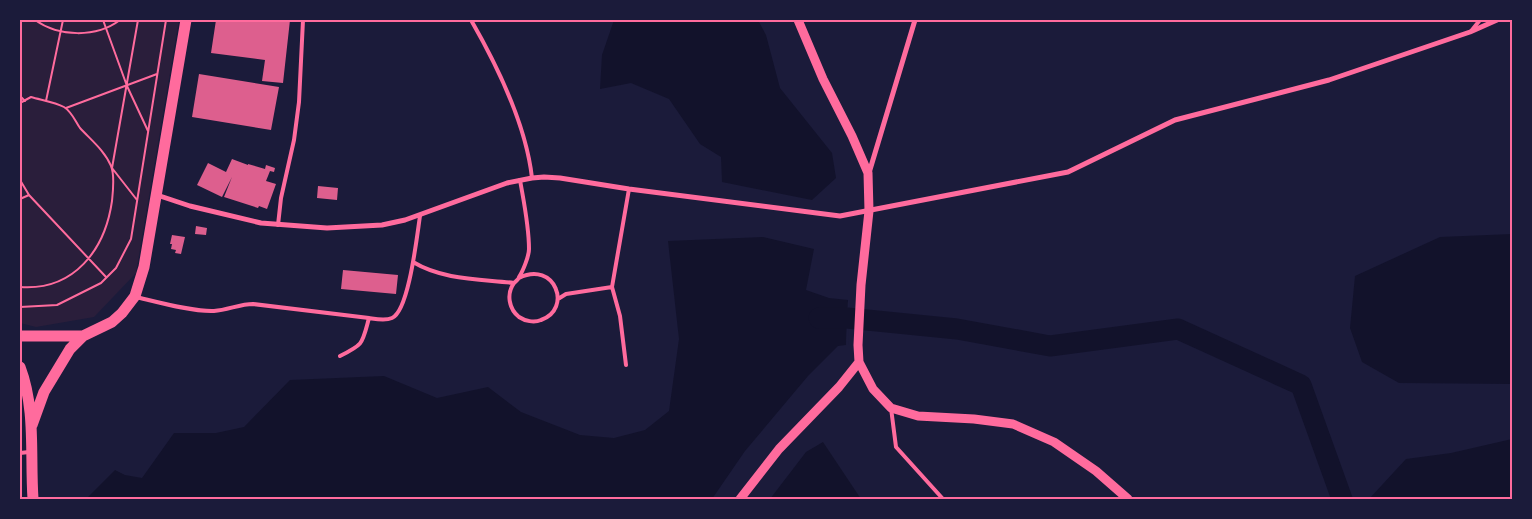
<svg xmlns="http://www.w3.org/2000/svg" width="1532" height="519" font-family="'Source Serif 4',serif">
  <style>
    .green { fill: #2a1e3b }
    .water { fill: #12122b }
    .pier { fill: #1b1b3a }
    .lines { fill: none; stroke-linecap: round; stroke-linejoin: round }
    .river { stroke: #12122b; stroke-width: 21 }
    .building { fill: #dd5f8e }
    .path { stroke: #ff6b9d; stroke-width: 2 }
    .service { stroke: #ff6b9d; stroke-width: 4 }
    .minor { stroke: #ff6b9d; stroke-width: 5 }
    .tertiary { stroke: #ff6b9d; stroke-width: 9 }
    .primary { stroke: #ff6b9d; stroke-width: 11 }
    .neatline { fill: none; stroke: #ff6b9d; stroke-width: 2 }
  </style>
  <rect width="100%" height="100%" fill="#1b1b3a"/>
  <path class="green" d="M 20,20 L 179,20 L 136,273 L 94,317 L 36,327 L 20,323 Z"/>
  <path class="water" d="M 614,20 L 758,20 L 766,35 L 780,88 L 832,153 L 836,178 L 812,200 L 722,182 L 721,157 L 700,144 L 669,99 L 631,83 L 600,89 L 602,55 Z
    M 1512,234 L 1512,384 L 1399,383 L 1362,362 L 1350,328 L 1355,276 L 1440,237 Z
    M 763,237 L 814,249 L 806,290 L 829,298 L 848,300 L 846,345 L 838,346 L 808,376 L 745,451 L 712,499 L 86,499 L 115,470 L 125,475 L 142,478 L 174,433 L 216,433 L 244,427 L 290,380 L 384,376 L 437,398 L 488,387 L 521,412 L 580,435 L 614,438 L 645,430 L 669,411 L 679,339 L 668,241 Z
    M 1512,439 L 1512,499 L 1369,499 L 1406,459 L 1451,453 Z
    M 823,442 L 861,499 L 770,499 L 806,452 Z"/>
  <path class="pier" d="M 848,300 L 850,301 L 848,345 L 846,345 Z"/>
  <g class="lines">
    <path class="river" d="M 819,318 L 847,318 L 957,329 L 1050,346 L 1178,329 L 1301,385 L 1342,499"/>
  </g>
  <path class="building" d="M 216,20 L 290,20 L 283,83 L 262,81 L 265,60 L 211,53 Z
    M 199,74 L 279,87 L 271,130 L 192,117 Z
    M 232,159 L 248,165 L 248,164 L 265,169 L 266,165 L 275,168 L 274,172 L 270,171 L 266,181 L 276,184 L 267,209 L 259,206 L 258,208 L 224,197 L 232,177 L 222,197 L 197,185 L 208,163 L 226,172 Z
    M 318,186 L 338,188 L 337,200 L 317,198 Z
    M 196,226 L 207,228 L 206,235 L 195,234 Z
    M 172,235 L 185,237 L 181,254 L 175,253 L 176,250 L 171,249 L 172,244 L 170,244 Z
    M 343,270 L 398,275 L 396,294 L 341,289 Z"/>
  <g class="lines">
    <path class="path" d="M 35,20 C 59,37 96,38 120,20
      M 103,20 L 127,86 L 148,131
      M 20,96 L 25,101
      M 46,101 L 63,20
      M 20,103 L 31,97 C 41,100 55,102 64,107 C 72,112 75,121 80,128 C 91,140 105,151 111,166 C 115,175 113,191 112,201 C 105,250 74,291 20,287
      M 66,108 L 157,74
      M 20,180 L 29,195 L 106,277
      M 20,199 L 29,195
      M 137,200 L 112,168 L 138,20
      M 20,307 L 57,305 L 101,283 L 116,268 L 131,239 L 166,20"/>
    <path class="service" d="M 471,20 C 498,67 526,124 532,178
      M 1472,30 L 1480,20
      M 278,225 L 281,198 L 294,140 L 299,102 L 303,20
      M 413,262 C 443,280 479,279 514,283
      M 519,278 C 555,260 573,309 541,320 C 534,323 525,321 519,317 C 509,309 506,294 514,283 C 515,282 519,279 519,277 C 523,271 529,256 529,249 C 529,226 524,203 520,180
      M 612,287 L 620,316 L 626,365
      M 136,297 C 157,302 193,312 214,311 C 228,310 240,304 253,304 L 369,318 C 376,319 385,321 392,318 C 409,311 417,235 420,216
      M 558,299 L 566,294 L 612,287 L 629,189
      M 340,356 C 364,344 362,344 369,318
      M 891,408 L 896,447 L 943,499
      M 20,453 L 29,452"/>
    <path class="minor" d="M 869,173 L 915,20
      M 157,195 L 190,206 L 261,223 L 327,228 L 382,225 L 405,220 L 507,183 L 532,178 L 544,177 L 560,178 L 629,189 L 840,216 L 1068,172 L 1175,120 L 1329,80 L 1470,32 L 1497,20"/>
    <path class="tertiary" d="M 798,20 L 823,79 L 852,136 L 868,173 L 869,211 L 861,285 L 858,345 L 859,362 L 873,389 L 891,408 L 918,416 L 974,419 L 1013,424 L 1054,442 L 1096,471 L 1128,499
      M 740,499 L 779,449 L 839,387 L 859,362"/>
    <path class="primary" d="M 20,336 L 83,336
      M 20,367 C 36,409 30,455 33,499
      M 32,425 L 44,392 L 70,349 L 83,336 L 112,322 L 122,313 L 135,296 L 144,267 L 186,20"/>
  </g>
  <rect width="1532" height="519" fill="none" stroke="#1b1b3a" stroke-width="42"/>
  <rect x="21" y="21" width="1490" height="477" class="neatline"/>
</svg>
